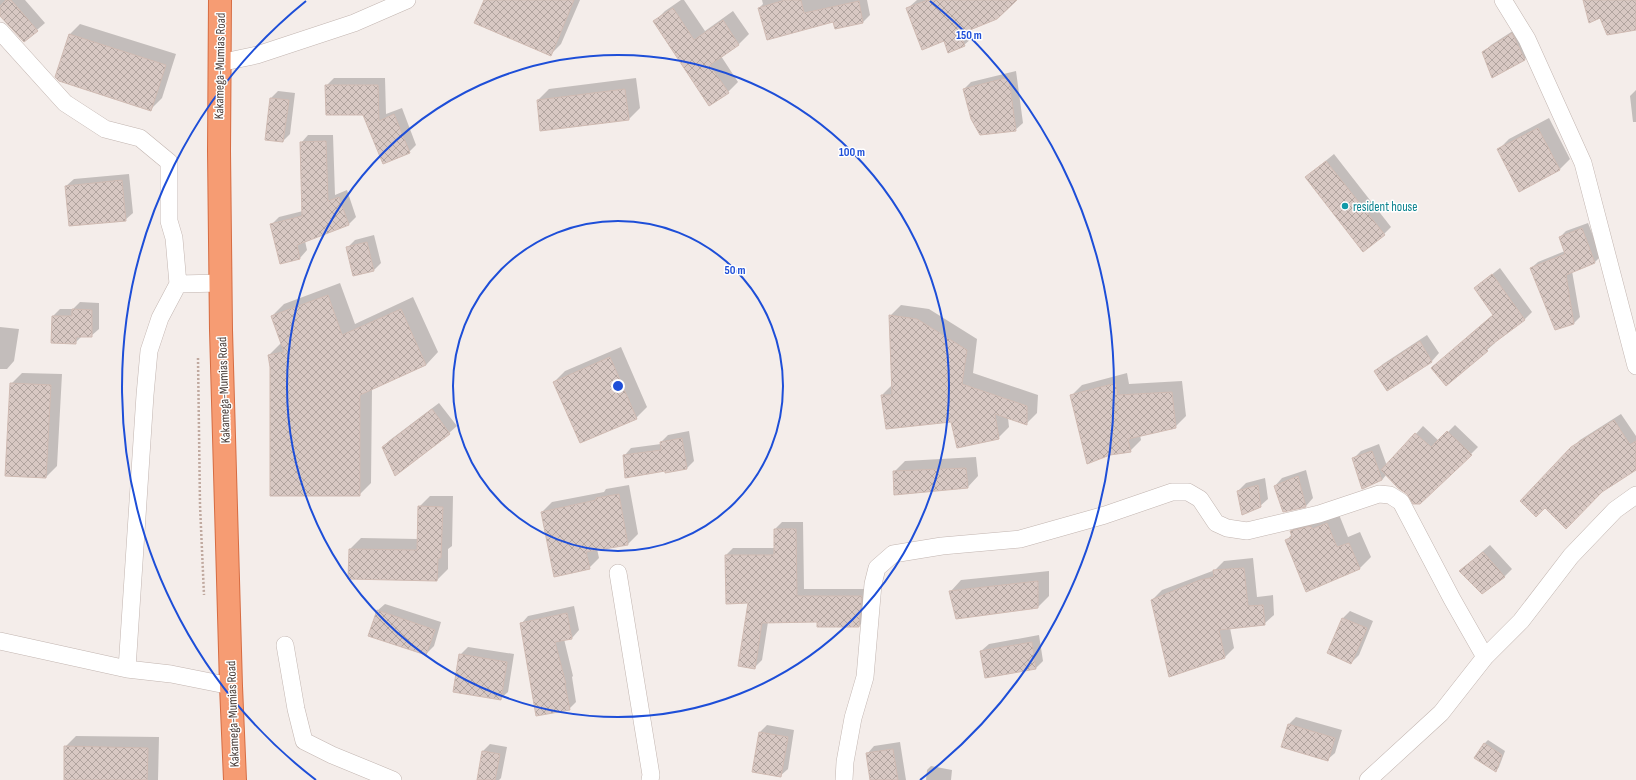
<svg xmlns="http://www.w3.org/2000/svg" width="1636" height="780" font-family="'Sofia Sans Condensed',sans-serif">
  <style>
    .shadow { fill: #0003 }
    .building { fill: url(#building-cross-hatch); stroke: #d0bbb3 }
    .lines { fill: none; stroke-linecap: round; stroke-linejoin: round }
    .street-casing { stroke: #c2b5b0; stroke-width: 18 }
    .highway-casing { stroke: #d66c42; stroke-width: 24 }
    .path { stroke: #c0a99f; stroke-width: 2.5; stroke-dasharray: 2 2; stroke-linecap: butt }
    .street { stroke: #fff; stroke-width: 17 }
    .highway { stroke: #f69c73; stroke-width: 22 }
    .ring { fill: none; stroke: #1d4ed8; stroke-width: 2 }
    .culture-dot { fill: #0f9aa8; stroke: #fff; stroke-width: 1.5 }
    .labels { text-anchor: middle; stroke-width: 3; stroke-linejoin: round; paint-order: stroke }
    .street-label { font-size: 13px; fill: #483c38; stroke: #fff }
    .culture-label { font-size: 13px; fill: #0d838f; stroke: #fff; text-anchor: start }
    .centre { fill: #1d4ed8; stroke: #fff; stroke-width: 2 }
    .ring-label { font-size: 12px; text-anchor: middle; font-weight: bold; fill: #1d4ed8; stroke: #fff; stroke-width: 3; stroke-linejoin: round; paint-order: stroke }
  </style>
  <defs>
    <pattern id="building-cross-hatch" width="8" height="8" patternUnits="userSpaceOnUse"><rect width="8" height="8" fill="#d8c8c3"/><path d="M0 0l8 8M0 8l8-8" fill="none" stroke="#b1a49f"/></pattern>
  </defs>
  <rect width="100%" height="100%" fill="#f4edea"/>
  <path class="shadow" d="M 0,0 L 25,0 L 45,23 L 24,41 L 0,15 Z
    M 485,0 L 580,0 L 561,44 L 550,55 Z
    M 681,0 L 684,0 L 705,31 L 733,11 L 749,34 L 739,44 L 721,56 L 738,82 L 728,92 L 655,21 L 665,11 Z
    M 762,0 L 867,0 L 870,15 L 863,22 L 836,28 L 834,20 L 759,8 L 763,4 Z
    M 917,0 L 1015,0 L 968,30 L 972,38 L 964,45 L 944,40 L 908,8 Z
    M 80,24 L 176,54 L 162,98 L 151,109 L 69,35 Z
    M 1519,27 L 1532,52 L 1525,59 L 1492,76 L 1484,52 L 1491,45 Z
    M 1016,71 L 1023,123 L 1015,130 L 964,89 L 971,82 Z
    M 334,78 L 385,78 L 386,114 L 402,108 L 416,145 L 409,152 L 364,114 L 326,86 Z
    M 636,78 L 640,108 L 629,119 L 538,100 L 549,89 Z
    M 1636,90 L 1636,122 L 1633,122 L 1630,96 Z
    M 278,91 L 295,93 L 290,134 L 283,141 L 266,139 L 271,98 Z
    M 1549,118 L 1570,159 L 1559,170 L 1498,150 L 1509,139 Z
    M 308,135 L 333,135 L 335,195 L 347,190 L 356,217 L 349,224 L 305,241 L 307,250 L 300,258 L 281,263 L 271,225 L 279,217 L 303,211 L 301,143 Z
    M 1334,154 L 1391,227 L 1384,234 L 1306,177 Z
    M 129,174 L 133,213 L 125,220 L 66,186 L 74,179 Z
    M 1588,223 L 1601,256 L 1595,262 L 1572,271 L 1580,317 L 1574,323 L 1555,328 L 1531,268 L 1538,262 L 1565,251 L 1560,237 L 1566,231 Z
    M 374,235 L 381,263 L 374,270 L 348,247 L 355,240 Z
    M 1500,268 L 1532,312 L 1525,319 L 1494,342 L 1495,343 L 1487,350 L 1446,385 L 1432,368 L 1494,314 L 1475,288 Z
    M 340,283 L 355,324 L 413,297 L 438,352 L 426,365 L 372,389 L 371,483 L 359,495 L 271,367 L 269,355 L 281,343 L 272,316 L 284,304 Z
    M 80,302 L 99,303 L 99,329 L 91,336 L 82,336 L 75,343 L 53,316 L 60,309 L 73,309 Z
    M 901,305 L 929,309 L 977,339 L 973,373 L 1038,395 L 1037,413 L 1026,424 L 1008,418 L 1009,427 L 998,438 L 882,395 L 892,385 L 890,316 Z
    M 0,327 L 19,329 L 14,361 L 7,369 L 0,369 Z
    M 1427,335 L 1439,353 L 1432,361 L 1387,389 L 1375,371 L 1383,364 Z
    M 621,347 L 647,407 L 636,418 L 554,382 L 565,371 Z
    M 22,373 L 62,374 L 57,466 L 46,477 L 11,384 Z
    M 1127,373 L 1129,384 L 1182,381 L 1186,416 L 1175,427 L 1140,435 L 1141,440 L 1130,451 L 1071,396 L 1082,385 Z
    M 439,403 L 457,426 L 449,433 L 383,447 L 390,440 Z
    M 1621,414 L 1636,436 L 1636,469 L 1545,507 L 1572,448 L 1580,440 Z
    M 1455,425 L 1478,447 L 1471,454 L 1407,493 L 1386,475 L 1382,480 L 1354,458 L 1361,451 L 1379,444 L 1387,466 L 1423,426 L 1439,441 Z
    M 689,431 L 694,461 L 687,468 L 666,472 L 665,470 L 624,456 L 631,448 L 661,444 L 661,442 L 668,435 Z
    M 976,457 L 978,476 L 967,488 L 894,472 L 905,461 Z
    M 1306,470 L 1313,498 L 1306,506 L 1275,486 L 1282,478 Z
    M 1265,478 L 1268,499 L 1260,506 L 1238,491 L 1246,483 Z
    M 629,485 L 638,534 L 628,544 L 597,549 L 599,558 L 589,568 L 542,512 L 552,502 L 604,492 L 606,489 Z
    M 430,496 L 453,496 L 452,546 L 448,549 L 448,569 L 437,580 L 349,578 L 350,549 L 361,538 L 418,539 L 419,507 Z
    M 1338,512 L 1348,537 L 1360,532 L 1371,557 L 1360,568 L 1286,541 L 1292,534 L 1291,531 L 1302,520 Z
    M 782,522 L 803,522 L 804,589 L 869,589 L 866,619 L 859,626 L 818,621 L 768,622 L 762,660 L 754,668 L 749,602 L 726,555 L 733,548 L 775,548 L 775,529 Z
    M 1490,545 L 1512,569 L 1505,576 L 1482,593 L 1468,564 Z
    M 1253,558 L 1257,597 L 1273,595 L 1274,615 L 1264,624 L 1230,628 L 1234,648 L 1224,658 L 1152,600 L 1162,590 L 1215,570 L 1224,561 Z
    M 1049,571 L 1049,596 L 1038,607 L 951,591 L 961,580 Z
    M 385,604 L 441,622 L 434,646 L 426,654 L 377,611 Z
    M 574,606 L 579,630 L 572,638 L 564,639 L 573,676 L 572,677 L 576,702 L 569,709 L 521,624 L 528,616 Z
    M 1350,611 L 1373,621 L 1359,655 L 1351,663 L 1343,618 Z
    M 1039,635 L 1043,661 L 1036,668 L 981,651 L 989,644 Z
    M 468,647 L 514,654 L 508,692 L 500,699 L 460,655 Z
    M 1296,717 L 1342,730 L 1335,753 L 1327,760 L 1289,724 Z
    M 767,725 L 794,730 L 788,769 L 780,776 L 760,732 Z
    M 76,736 L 159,737 L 158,780 L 65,780 L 65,747 Z
    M 1488,740 L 1505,751 L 1499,767 L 1496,771 L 1484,744 Z
    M 900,742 L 906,780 L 871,780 L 867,754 L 874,746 Z
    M 490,744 L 507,747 L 501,778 L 499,780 L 478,780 L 483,751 Z
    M 931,766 L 952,770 L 951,780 L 926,780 L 927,770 Z"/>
  <path class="building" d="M 6,0 L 11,0 L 38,31 L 24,42 L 0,16 L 0,6 Z
    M 484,0 L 574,0 L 551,56 L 474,23 Z
    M 785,0 L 801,0 L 804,13 L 859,1 L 863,23 L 835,29 L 833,22 L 767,40 L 758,8 Z
    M 928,0 L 1017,0 L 997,19 L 960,34 L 965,46 L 948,53 L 944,41 L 922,50 L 912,24 L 906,8 Z
    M 1583,0 L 1636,0 L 1636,30 L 1607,35 L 1600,18 L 1589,23 Z
    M 673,8 L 694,40 L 723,20 L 739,45 L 710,65 L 729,93 L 709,106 L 653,21 Z
    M 1512,33 L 1525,60 L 1492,78 L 1482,52 Z
    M 69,34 L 166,65 L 151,111 L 59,81 L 55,77 Z
    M 1009,77 L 1016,131 L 980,135 L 971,119 L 963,89 Z
    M 325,85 L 378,85 L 379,121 L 394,114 L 410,153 L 383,164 L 363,115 L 326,115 Z
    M 625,89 L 629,120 L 540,131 L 537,100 Z
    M 270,98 L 289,100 L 283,142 L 265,140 Z
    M 1538,128 L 1560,170 L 1519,192 L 1497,149 Z
    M 326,141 L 328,201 L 339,197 L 349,225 L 297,245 L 300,259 L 280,264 L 270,224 L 302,216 L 300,142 Z
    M 1326,161 L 1385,235 L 1363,252 L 1305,177 Z
    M 122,180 L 126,221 L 69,226 L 65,186 Z
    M 1582,228 L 1595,263 L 1566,275 L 1574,324 L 1555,330 L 1530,268 L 1565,254 L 1559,237 Z
    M 367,242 L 374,271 L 353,276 L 346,247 Z
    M 1492,274 L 1525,320 L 1486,349 L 1488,351 L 1446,386 L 1431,368 L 1493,315 L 1474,288 Z
    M 328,295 L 342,335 L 401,309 L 426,365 L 360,395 L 360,496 L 270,496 L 270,367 L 268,355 L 284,352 L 271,316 Z
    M 72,309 L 92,310 L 92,337 L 76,337 L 76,344 L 51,343 L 52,316 L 72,316 Z
    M 889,315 L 917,319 L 967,350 L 962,384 L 1027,406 L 1027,425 L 995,414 L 999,439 L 957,448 L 951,422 L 886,429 L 881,395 L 892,395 Z
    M 1420,341 L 1432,362 L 1387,391 L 1374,371 Z
    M 610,357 L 637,419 L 580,443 L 553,382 Z
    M 10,383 L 51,385 L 46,478 L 5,476 Z
    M 1116,383 L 1118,395 L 1172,392 L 1176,428 L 1128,439 L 1131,452 L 1110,455 L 1087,464 L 1070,395 Z
    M 432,409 L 450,434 L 395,476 L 382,447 Z
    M 1614,420 L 1630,445 L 1636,441 L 1636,470 L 1602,492 L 1566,529 L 1545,508 L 1536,517 L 1520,501 L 1571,447 Z
    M 1447,431 L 1472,455 L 1420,504 L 1413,504 L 1407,494 L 1398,488 L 1381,470 L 1415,433 L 1431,447 Z
    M 682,438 L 687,469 L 665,473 L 665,471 L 625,478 L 623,455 L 661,450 L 660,442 Z
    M 1372,451 L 1382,480 L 1362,489 L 1352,458 Z
    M 966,468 L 968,488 L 894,495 L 893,471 Z
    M 1298,476 L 1306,507 L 1283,512 L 1274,486 Z
    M 1258,485 L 1261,507 L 1242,515 L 1237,491 Z
    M 619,494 L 628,545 L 586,552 L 590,569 L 554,577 L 541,512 L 596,500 L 596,498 Z
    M 418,506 L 443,507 L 441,558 L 438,558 L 437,581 L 348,579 L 349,549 L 417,550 Z
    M 1327,523 L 1337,547 L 1349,543 L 1360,569 L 1306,592 L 1285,540 L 1292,537 L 1290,531 L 1311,526 L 1312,529 Z
    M 774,529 L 796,529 L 797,596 L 862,596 L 859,627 L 817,627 L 817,622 L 762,623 L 755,669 L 738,666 L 748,603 L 726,604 L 725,555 L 774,555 Z
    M 1483,552 L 1505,577 L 1482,594 L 1459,571 Z
    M 1244,568 L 1248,606 L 1263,605 L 1265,625 L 1219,630 L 1225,658 L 1169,677 L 1151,600 L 1200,580 L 1214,577 L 1213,570 Z
    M 1038,581 L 1038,608 L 956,619 L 949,591 Z
    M 377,610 L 435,630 L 426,655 L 368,636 Z
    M 567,613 L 572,639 L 555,642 L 566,684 L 565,685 L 570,710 L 536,716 L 520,623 Z
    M 1342,618 L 1367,628 L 1351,664 L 1327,653 Z
    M 1032,642 L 1036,669 L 985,678 L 980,651 Z
    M 459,654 L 507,662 L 501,700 L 453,692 Z
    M 1288,724 L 1335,738 L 1328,761 L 1281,747 Z
    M 759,732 L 788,737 L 781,777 L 752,772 Z
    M 1484,743 L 1502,755 L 1496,772 L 1474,758 Z
    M 64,746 L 148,748 L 147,780 L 64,780 Z
    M 893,749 L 898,780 L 870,780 L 866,753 Z
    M 482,751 L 500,754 L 495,780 L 477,780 Z"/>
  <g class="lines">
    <g class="street-casing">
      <path id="street" d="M 1503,0 L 1527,39 L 1583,163 L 1636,366
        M 0,31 L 65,103 L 105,129 L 140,138 L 169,162 L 169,221 L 174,238 L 178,284
        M 219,63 L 257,55 L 354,23 L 407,0
        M 618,573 L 651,775 L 650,780
        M 0,641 L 127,669 L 171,674 L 231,686
        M 285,645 L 296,709 L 304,741 L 332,755 L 393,780
        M 127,669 L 145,395 L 149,351 L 160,318 L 178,284 L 221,283
        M 844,780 L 845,762 L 853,718 L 865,677 L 873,584 L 877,568 L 893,554 L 942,546 L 1020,539 L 1105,515 L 1172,492 L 1188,492 L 1200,499 L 1216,523 L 1227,528 L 1247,531 L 1319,514 L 1379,494 L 1390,495 L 1401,502 L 1452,599 L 1485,657
        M 1368,780 L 1441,713 L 1485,657 L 1521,621 L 1571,556 L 1615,510 L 1636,495"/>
    </g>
    <g class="highway-casing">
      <path id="highway" d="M 220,0 L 219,151 L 221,330 L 231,686 L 235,780"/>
    </g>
    <path class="path" d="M 198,358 L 200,505 L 204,595"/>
    <use href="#street" class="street"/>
    <use href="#highway" class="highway"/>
  </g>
  <g class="ring">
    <circle cx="618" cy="386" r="165"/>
    <circle cx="618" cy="386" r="331"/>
    <path d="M316 780A496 496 0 0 1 306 1M930 1A496 496 0 0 1 920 780"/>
  </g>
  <circle class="culture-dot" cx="1345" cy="206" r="4"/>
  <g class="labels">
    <g class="street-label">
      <text transform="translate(219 66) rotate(-89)" y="5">Kakamega-Mumias Road</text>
      <text transform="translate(223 390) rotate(-92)" y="5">Kakamega-Mumias Road</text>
      <text transform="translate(232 714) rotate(-92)" y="5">Kakamega-Mumias Road</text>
    </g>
    <g class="culture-label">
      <text x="1353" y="211">resident house</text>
    </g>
  </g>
  <circle cx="618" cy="386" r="6" class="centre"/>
  <g class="ring-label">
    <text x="969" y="39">150 m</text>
    <text x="852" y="156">100 m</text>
    <text x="735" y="274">50 m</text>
  </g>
</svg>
